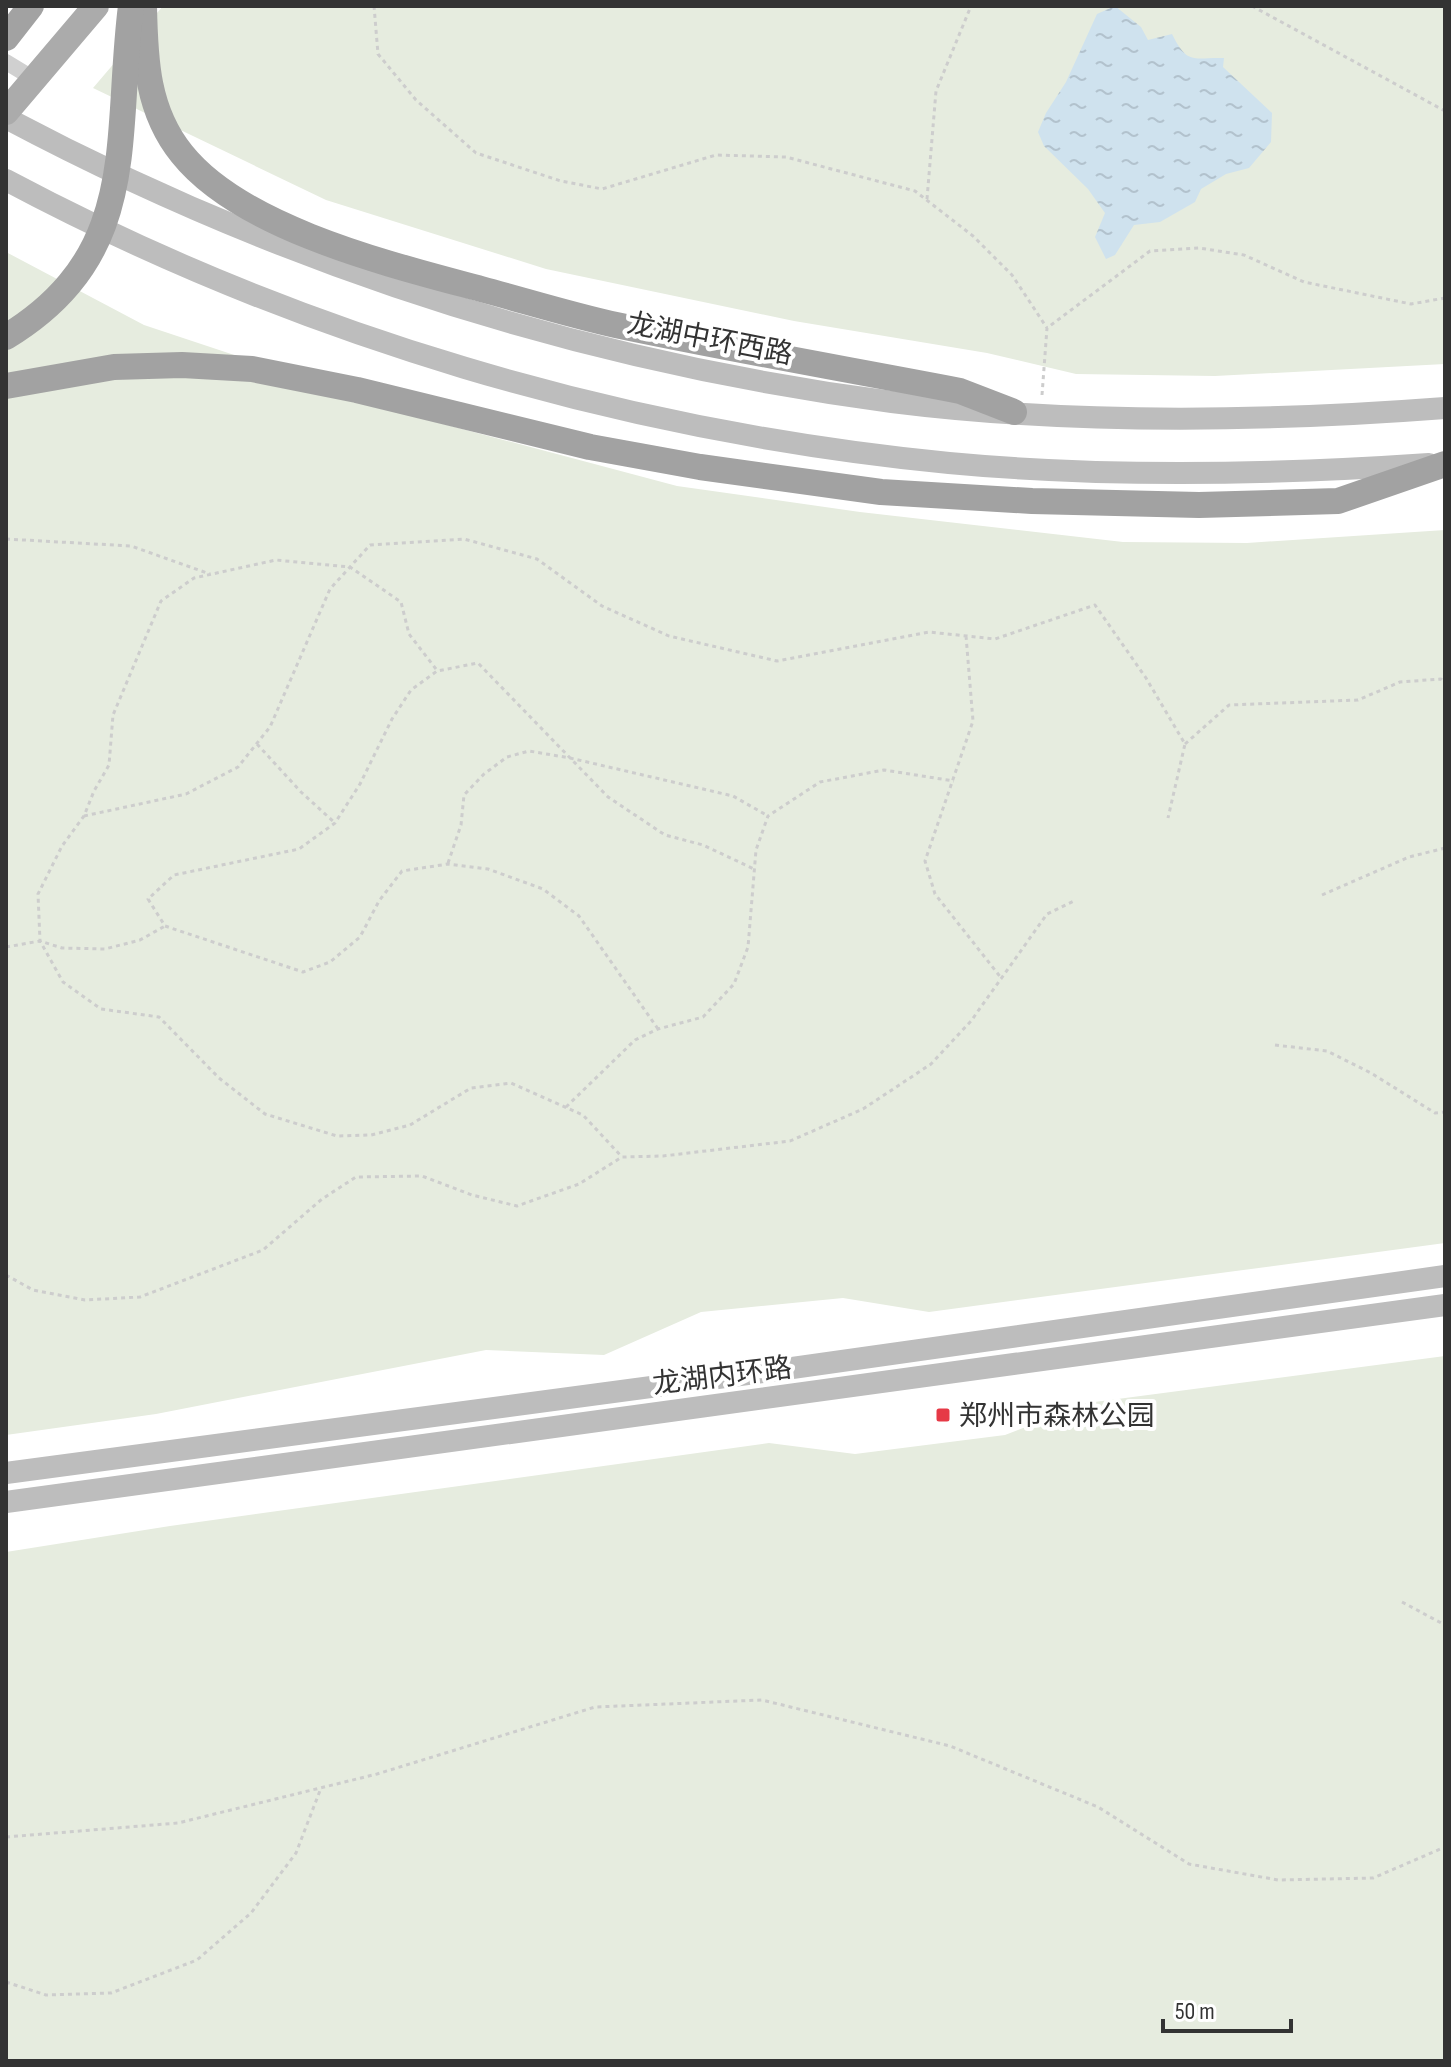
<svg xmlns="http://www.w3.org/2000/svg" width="1451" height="2067" font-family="'Sofia Sans Condensed','Noto Sans SC',sans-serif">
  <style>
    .park { fill: #e6ecdf }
    .water { fill: url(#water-ripples) }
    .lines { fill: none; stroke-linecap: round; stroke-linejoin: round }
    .path { stroke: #cdcdcd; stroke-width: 3; stroke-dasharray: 4 4; stroke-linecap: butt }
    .minor { stroke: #d0d0d0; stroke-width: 16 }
    .secondary { stroke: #bdbdbd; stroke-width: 22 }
    .primary { stroke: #ababab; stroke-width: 26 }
    .trunk { stroke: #a2a2a2; stroke-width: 26 }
    .trunk-bridge { stroke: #a2a2a2; stroke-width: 26 }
    .poi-dot { fill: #e63946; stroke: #fff; stroke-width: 3 }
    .labels { text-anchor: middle; stroke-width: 8; stroke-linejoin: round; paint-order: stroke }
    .street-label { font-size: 28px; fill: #333; stroke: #fff }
    .poi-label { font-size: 28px; fill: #333; stroke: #fff; text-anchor: start }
  </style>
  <defs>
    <pattern id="water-ripples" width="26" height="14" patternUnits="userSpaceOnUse" patternTransform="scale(2)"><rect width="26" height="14" fill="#cfe2ee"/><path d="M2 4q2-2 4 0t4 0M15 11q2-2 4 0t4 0" fill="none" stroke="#b2c2cd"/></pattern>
  </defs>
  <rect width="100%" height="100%" fill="#fff"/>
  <path class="park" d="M 163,6 L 1445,6 L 1445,364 L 1215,376 L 1076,374 L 987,353 L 794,321 L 546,269 L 326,200 L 93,88 Z
    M 6,252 L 144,325 L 436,422 L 677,486 L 860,512 L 1123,542 L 1247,543 L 1445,530 L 1445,1243 L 929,1312 L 843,1298 L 701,1312 L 604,1355 L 486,1350 L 156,1414 L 6,1435 Z
    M 1445,1356 L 1445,2061 L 6,2061 L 6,1552 L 170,1526 L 769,1443 L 855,1454 L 1005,1435 L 1087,1403 Z"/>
  <path class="water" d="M 1115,6 L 1141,27 L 1148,40 L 1172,34 C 1188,66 1193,57 1224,58 L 1223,67 L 1272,113 L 1271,142 L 1249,168 L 1226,174 L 1201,189 L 1195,202 L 1160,222 L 1134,225 L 1115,255 L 1106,259 L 1095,237 L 1105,213 L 1088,189 L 1044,146 L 1038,132 L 1046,113 L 1066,82 L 1097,14 Z"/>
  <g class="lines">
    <path class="path" d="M 374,6 L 378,54 L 416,100 L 476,153 L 561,181 L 602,189 L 716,155 L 786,157 L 915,191 L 973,236 L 1012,275 L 1047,328
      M 1252,6 L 1445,111
      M 927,199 L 936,91 L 971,6
      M 1042,395 L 1047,328 L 1150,251 L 1199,248 L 1244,255 L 1304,282 L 1411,304 L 1445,298
      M 6,539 L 131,546 L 210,574
      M 966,636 L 973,721 L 925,861 L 935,894 L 1002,979
      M 436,669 L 409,634 L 401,602 L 350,567 L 276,560 L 194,578 L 161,601 L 113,715 L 109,765 L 94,791 L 84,816 L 62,846 L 38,894 L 40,941 L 63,982 L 101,1009 L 159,1017 L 219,1078 L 265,1114 L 337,1136 L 371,1135 L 410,1125 L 471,1088 L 511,1083 L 583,1115 L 622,1157
      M 257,744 L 301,792 L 335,823
      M 1185,744 L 1229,705 L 1358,700 L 1400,682 L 1441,679 L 1445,683
      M 84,816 L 186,794 L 238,767 L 270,727 L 330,589 L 370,545 L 464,539 L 537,559 L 602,606 L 669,636 L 777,661 L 929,632 L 995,639 L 1095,605 L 1146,678 L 1185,744 L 1168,818
      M 448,863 L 461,825 L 464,795 L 484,774 L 507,757 L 529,751 L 570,758 L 733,796 L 768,816
      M 1322,895 L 1409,857 L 1445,848
      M 6,947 L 40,941 L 62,948 L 105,949 L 140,940 L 165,926
      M 658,1029 L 579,916 L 543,889 L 488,869 L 448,864 L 402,871 L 379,901 L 360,937 L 330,962 L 303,972 L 165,926 L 148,899 L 174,875 L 299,849 L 335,823 L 360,784 L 392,719 L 411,690 L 437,671 L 478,663 L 608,797 L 665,835 L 703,845 L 754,869
      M 1275,1045 L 1327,1051 L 1371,1073 L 1435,1113 L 1445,1112
      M 566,1107 L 635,1040 L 658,1029 L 703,1017 L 734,984 L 748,947 L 756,850 L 768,816 L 820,782 L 884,770 L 954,781
      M 6,1275 L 33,1290 L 85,1300 L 140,1297 L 263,1250 L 322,1199 L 356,1177 L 422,1176 L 472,1195 L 517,1206 L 579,1184 L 622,1157 L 663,1156 L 790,1141 L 863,1109 L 931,1064 L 971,1021 L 1047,914 L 1074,901
      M 1402,1602 L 1445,1625
      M 6,1837 L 178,1823 L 377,1774 L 595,1707 L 762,1700 L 950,1746 L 1098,1807 L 1189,1864 L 1278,1880 L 1373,1878 L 1445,1847
      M 6,1982 L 46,1995 L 111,1993 L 197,1960 L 251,1913 L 296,1853 L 321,1788"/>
    <path class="minor" d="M 6,62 L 34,79"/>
    <path class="secondary" d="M 6,118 C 283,265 581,361 892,402 C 1075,425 1262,422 1445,408
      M 6,180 C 297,335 622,431 949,463 C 1108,478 1269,475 1429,464
      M 6,1473 L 771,1371 L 1445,1276
      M 6,1502 L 1445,1305"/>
    <path class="primary" d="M 6,112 L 96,6"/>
    <path class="trunk" d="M 144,6 C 145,60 147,111 182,154 C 242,229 392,265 481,289 C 526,301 571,315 616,325 C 730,349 845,369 960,391 L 1014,412
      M 6,38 L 31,6
      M 6,386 L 114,367 L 182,365 L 252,369 L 357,390 L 590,447 L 700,467 L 881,492 L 1032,501 L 1199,505 L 1338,501 L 1445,464"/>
    <path class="trunk-bridge" d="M 6,337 C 142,254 114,140 131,6"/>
  </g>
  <rect class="poi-dot" x="935" y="1407" width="16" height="16" rx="4"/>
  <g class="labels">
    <g class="street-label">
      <text transform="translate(710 338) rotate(11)" y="10">龙湖中环西路</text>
      <text transform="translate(722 1375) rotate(-7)" y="10">龙湖内环路</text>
    </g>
    <g class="poi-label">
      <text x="959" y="1425">郑州市森林公园</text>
    </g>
  </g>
  <rect width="1451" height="2067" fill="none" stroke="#333333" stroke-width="16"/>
  <path d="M1163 2019v12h128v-12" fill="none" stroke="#333333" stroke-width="4"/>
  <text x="1175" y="2019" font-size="24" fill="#333333" stroke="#ffffff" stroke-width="6" paint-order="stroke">50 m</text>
</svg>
